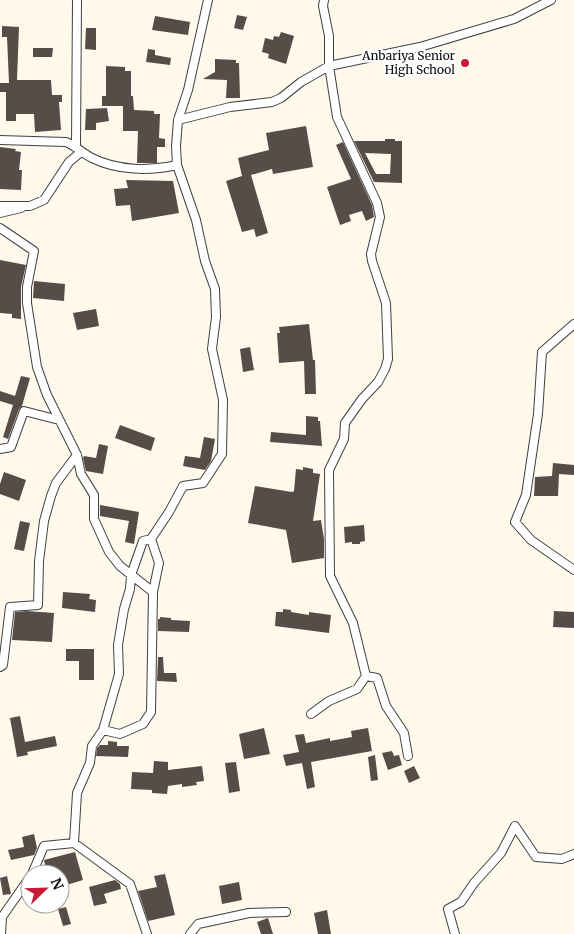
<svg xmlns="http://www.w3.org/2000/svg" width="574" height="934" font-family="Merriweather,serif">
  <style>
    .building { fill: #564c48; fill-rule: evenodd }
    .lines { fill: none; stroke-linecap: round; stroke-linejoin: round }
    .minor-casing { stroke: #404040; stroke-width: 10 }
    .minor { stroke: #fff; stroke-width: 8 }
    .poi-dot { fill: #c81937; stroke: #fff; stroke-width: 2 }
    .labels { text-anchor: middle; stroke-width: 5; stroke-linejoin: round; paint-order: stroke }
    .poi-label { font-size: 12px; fill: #0d0d0d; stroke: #fff; text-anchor: end }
  </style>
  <rect width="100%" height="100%" fill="#fff9ec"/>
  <path class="building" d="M 237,15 L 247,17 L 243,30 L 234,28 Z
    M 155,16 L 190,22 L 188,35 L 152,30 Z
    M 2,26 L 19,27 L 17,80 L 51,80 L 52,95 L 62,95 L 62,102 L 59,102 L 61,130 L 35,132 L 34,114 L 16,114 L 16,121 L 6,121 L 6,92 L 0,92 L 0,83 L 9,83 L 7,37 L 2,37 Z
    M 86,28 L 96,28 L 96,50 L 85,49 Z
    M 281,32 L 294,36 L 286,64 L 268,58 L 269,54 L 262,52 L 265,38 L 273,40 L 274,36 L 279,37 Z
    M 33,48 L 53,48 L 52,57 L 33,57 Z
    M 148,49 L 155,50 L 155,55 L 171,58 L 170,65 L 146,62 Z
    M 215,59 L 236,60 L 236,63 L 239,63 L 240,98 L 226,98 L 227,80 L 203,79 L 215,72 Z
    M 106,66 L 125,67 L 125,71 L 131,71 L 131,96 L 133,96 L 134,110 L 154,111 L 154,114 L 160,114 L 159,138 L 165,139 L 165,147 L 157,147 L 157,163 L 137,163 L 138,131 L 123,131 L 123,106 L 102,106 L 102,96 L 106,96 Z
    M 107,108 L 109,121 L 96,123 L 96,130 L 85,130 L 86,109 Z
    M 306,126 L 313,167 L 273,174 L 272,169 L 251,175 L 268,233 L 256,237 L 254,229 L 242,232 L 226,181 L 242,176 L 238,158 L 269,150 L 266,133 Z
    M 385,139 L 395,139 L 395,141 L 402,141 L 402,183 L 374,182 L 354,141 L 385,141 ZM 365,153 L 391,154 L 390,174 L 376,174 Z
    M 343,142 L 372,205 L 374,217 L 366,221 L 362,211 L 349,215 L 351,221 L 340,225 L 327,187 L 351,179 L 336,145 Z
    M 0,147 L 16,149 L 15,151 L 21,152 L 19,170 L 22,170 L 21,190 L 0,189 Z
    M 126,180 L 173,181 L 179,213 L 132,221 L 130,205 L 116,206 L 114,189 L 128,188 Z
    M 0,260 L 26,265 L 21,287 L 21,319 L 12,318 L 12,314 L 0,313 Z
    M 34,281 L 65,284 L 64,301 L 33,298 Z
    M 96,309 L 99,326 L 77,330 L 73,313 Z
    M 309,324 L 313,360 L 315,360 L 316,394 L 305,394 L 304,361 L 279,363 L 277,333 L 280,333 L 279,327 Z
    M 250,347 L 254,370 L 243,372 L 240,349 Z
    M 21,376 L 30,378 L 22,406 L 19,409 L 8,439 L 3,437 L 13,405 L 0,401 L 0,391 L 15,396 Z
    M 306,416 L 318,417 L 318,421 L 320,421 L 322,446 L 270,442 L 271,432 L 306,435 Z
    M 120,425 L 155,438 L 151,451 L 115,438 Z
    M 204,437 L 215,439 L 211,461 L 205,470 L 183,466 L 185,456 L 200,458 Z
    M 99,444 L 108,446 L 103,474 L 86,471 L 83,458 L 84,456 L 96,458 Z
    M 553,463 L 574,465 L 574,475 L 559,474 L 558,496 L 534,496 L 535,477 L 552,476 Z
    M 303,467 L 313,469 L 313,473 L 320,474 L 313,521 L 321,520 L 324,539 L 324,558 L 292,563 L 286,530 L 248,523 L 255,486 L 292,492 L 294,491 L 296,469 L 303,470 Z
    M 4,472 L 26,480 L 19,501 L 0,494 L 0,484 Z
    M 100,505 L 139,512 L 134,544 L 125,542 L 129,521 L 100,516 Z
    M 20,521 L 30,523 L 24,551 L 14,549 Z
    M 364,525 L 365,541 L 360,542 L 360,544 L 352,544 L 352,542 L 345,543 L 344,527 Z
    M 63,592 L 90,594 L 89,599 L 96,600 L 95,612 L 62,608 Z
    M 283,609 L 291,610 L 291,612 L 309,615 L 309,612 L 331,615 L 329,633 L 275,626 L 276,612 L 283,612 Z
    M 27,611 L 54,613 L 52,642 L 12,640 L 15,612 Z
    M 554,611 L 574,612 L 574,628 L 553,627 Z
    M 160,617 L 171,618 L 171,620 L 190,621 L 189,632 L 158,631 L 158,619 L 160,619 Z
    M 66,649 L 94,649 L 94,680 L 79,680 L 79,661 L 66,661 Z
    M 158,657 L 163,657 L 164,673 L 176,673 L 177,682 L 157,681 Z
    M 20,716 L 25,742 L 55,736 L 57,746 L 27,752 L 28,755 L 17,757 L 10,718 Z
    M 264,728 L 270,754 L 244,759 L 239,734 Z
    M 368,728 L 372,751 L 311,762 L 315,787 L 307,789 L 302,763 L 286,766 L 283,755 L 299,752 L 295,735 L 304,734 L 306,743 L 330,738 L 330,741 L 352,737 L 351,731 Z
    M 108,741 L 117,742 L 117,746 L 129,746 L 128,757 L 96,756 L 97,748 L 100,745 L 108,745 Z
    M 392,751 L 394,756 L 399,755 L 402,765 L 388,770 L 382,753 Z
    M 375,755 L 378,780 L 371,781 L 368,757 Z
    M 154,761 L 168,762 L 168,770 L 202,766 L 204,781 L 196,782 L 197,785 L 182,787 L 182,784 L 168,786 L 167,794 L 152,793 L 152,790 L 131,789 L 132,772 L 153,773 Z
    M 236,762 L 240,791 L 229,793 L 225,763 Z
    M 414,766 L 420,778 L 409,783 L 404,771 Z
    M 34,834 L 37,848 L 34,855 L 11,860 L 8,850 L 24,847 L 22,837 Z
    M 75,852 L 83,880 L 60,887 L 60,874 L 47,874 L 44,860 Z
    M 165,874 L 175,915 L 148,921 L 138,891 L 157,887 L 154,876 Z
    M 7,876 L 11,894 L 3,895 L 0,878 Z
    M 115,880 L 120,884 L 121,889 L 104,894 L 107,903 L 94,906 L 89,887 Z
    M 239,882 L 242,900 L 222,904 L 219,886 Z
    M 66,907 L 71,924 L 63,926 L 58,909 Z
    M 327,910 L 331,934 L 318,934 L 314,913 Z
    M 268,918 L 273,934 L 261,934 L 257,922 Z"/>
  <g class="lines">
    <g class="minor-casing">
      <path id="minor" d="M 324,0 L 323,6 L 329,36 L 329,66 L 337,117 L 377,203 L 380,217 L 371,254 L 372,261 L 386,303 L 388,359 L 385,369 L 378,382 L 362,399 L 345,423 L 344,439 L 329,470 L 330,576 L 353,623 L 366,676 L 377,678 L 386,706 L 404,733 L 408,756
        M 178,120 L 230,107 L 272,102 L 281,98 L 301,82 L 329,66 L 420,47 L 514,19 L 551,0
        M 0,140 L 66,142 C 76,146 82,153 92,158 C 118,171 150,171 177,165
        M 76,145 L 77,0
        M 0,206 L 30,206 L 44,200 L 69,162 L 81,152
        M 0,213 L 21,208
        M 0,228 L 34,251 L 27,287 L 27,303 L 37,367 L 47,395 L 77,455 L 81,474 L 94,495 L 94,519 L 109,552 L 120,566 L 153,592 L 151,712 L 143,724 L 120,734 L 103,730
        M 574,324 L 542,352 L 538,414 L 526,495 L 515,522 L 531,540 L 574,570
        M 0,449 L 11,447 L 24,411 L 59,420
        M 153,592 L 159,563 L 151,539 L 169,512 L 183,486 L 203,483 L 222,454 L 223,400 L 212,349 L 216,317 L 215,289 L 205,261 L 196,220 L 177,165 L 176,146 L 178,120 L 188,90 L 208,0
        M 0,667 L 3,665 L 10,607 L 38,605 L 39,561 L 44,521 L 51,496 L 56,483 L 77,455
        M 311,714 L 329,701 L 357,689 L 366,676
        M 74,843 L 77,793 L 90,763 L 92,746 L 103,730 L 119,674 L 118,645 L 124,609 L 130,589 L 131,575 L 143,541 L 151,539
        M 32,874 L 44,846 L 74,843 L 130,884 L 147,934
        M 1,934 L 2,917 L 30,877
        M 190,934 L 198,924 L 249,913 L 286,912
        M 455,934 L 448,909 L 461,902 L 474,883 L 501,853 L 515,826 L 536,857 L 562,859 L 574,854"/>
    </g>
    <use href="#minor" class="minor"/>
  </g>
  <circle class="poi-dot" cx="465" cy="63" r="5"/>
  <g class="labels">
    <g class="poi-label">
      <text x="455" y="60">Anbariya Senior<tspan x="455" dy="14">High School</tspan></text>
    </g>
  </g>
  <g transform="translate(45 889) rotate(67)"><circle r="24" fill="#ffffff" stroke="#9e9e9e"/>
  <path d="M0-4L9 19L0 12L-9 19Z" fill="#c81937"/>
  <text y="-8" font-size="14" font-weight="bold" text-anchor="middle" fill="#0d0d0d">N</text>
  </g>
</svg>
